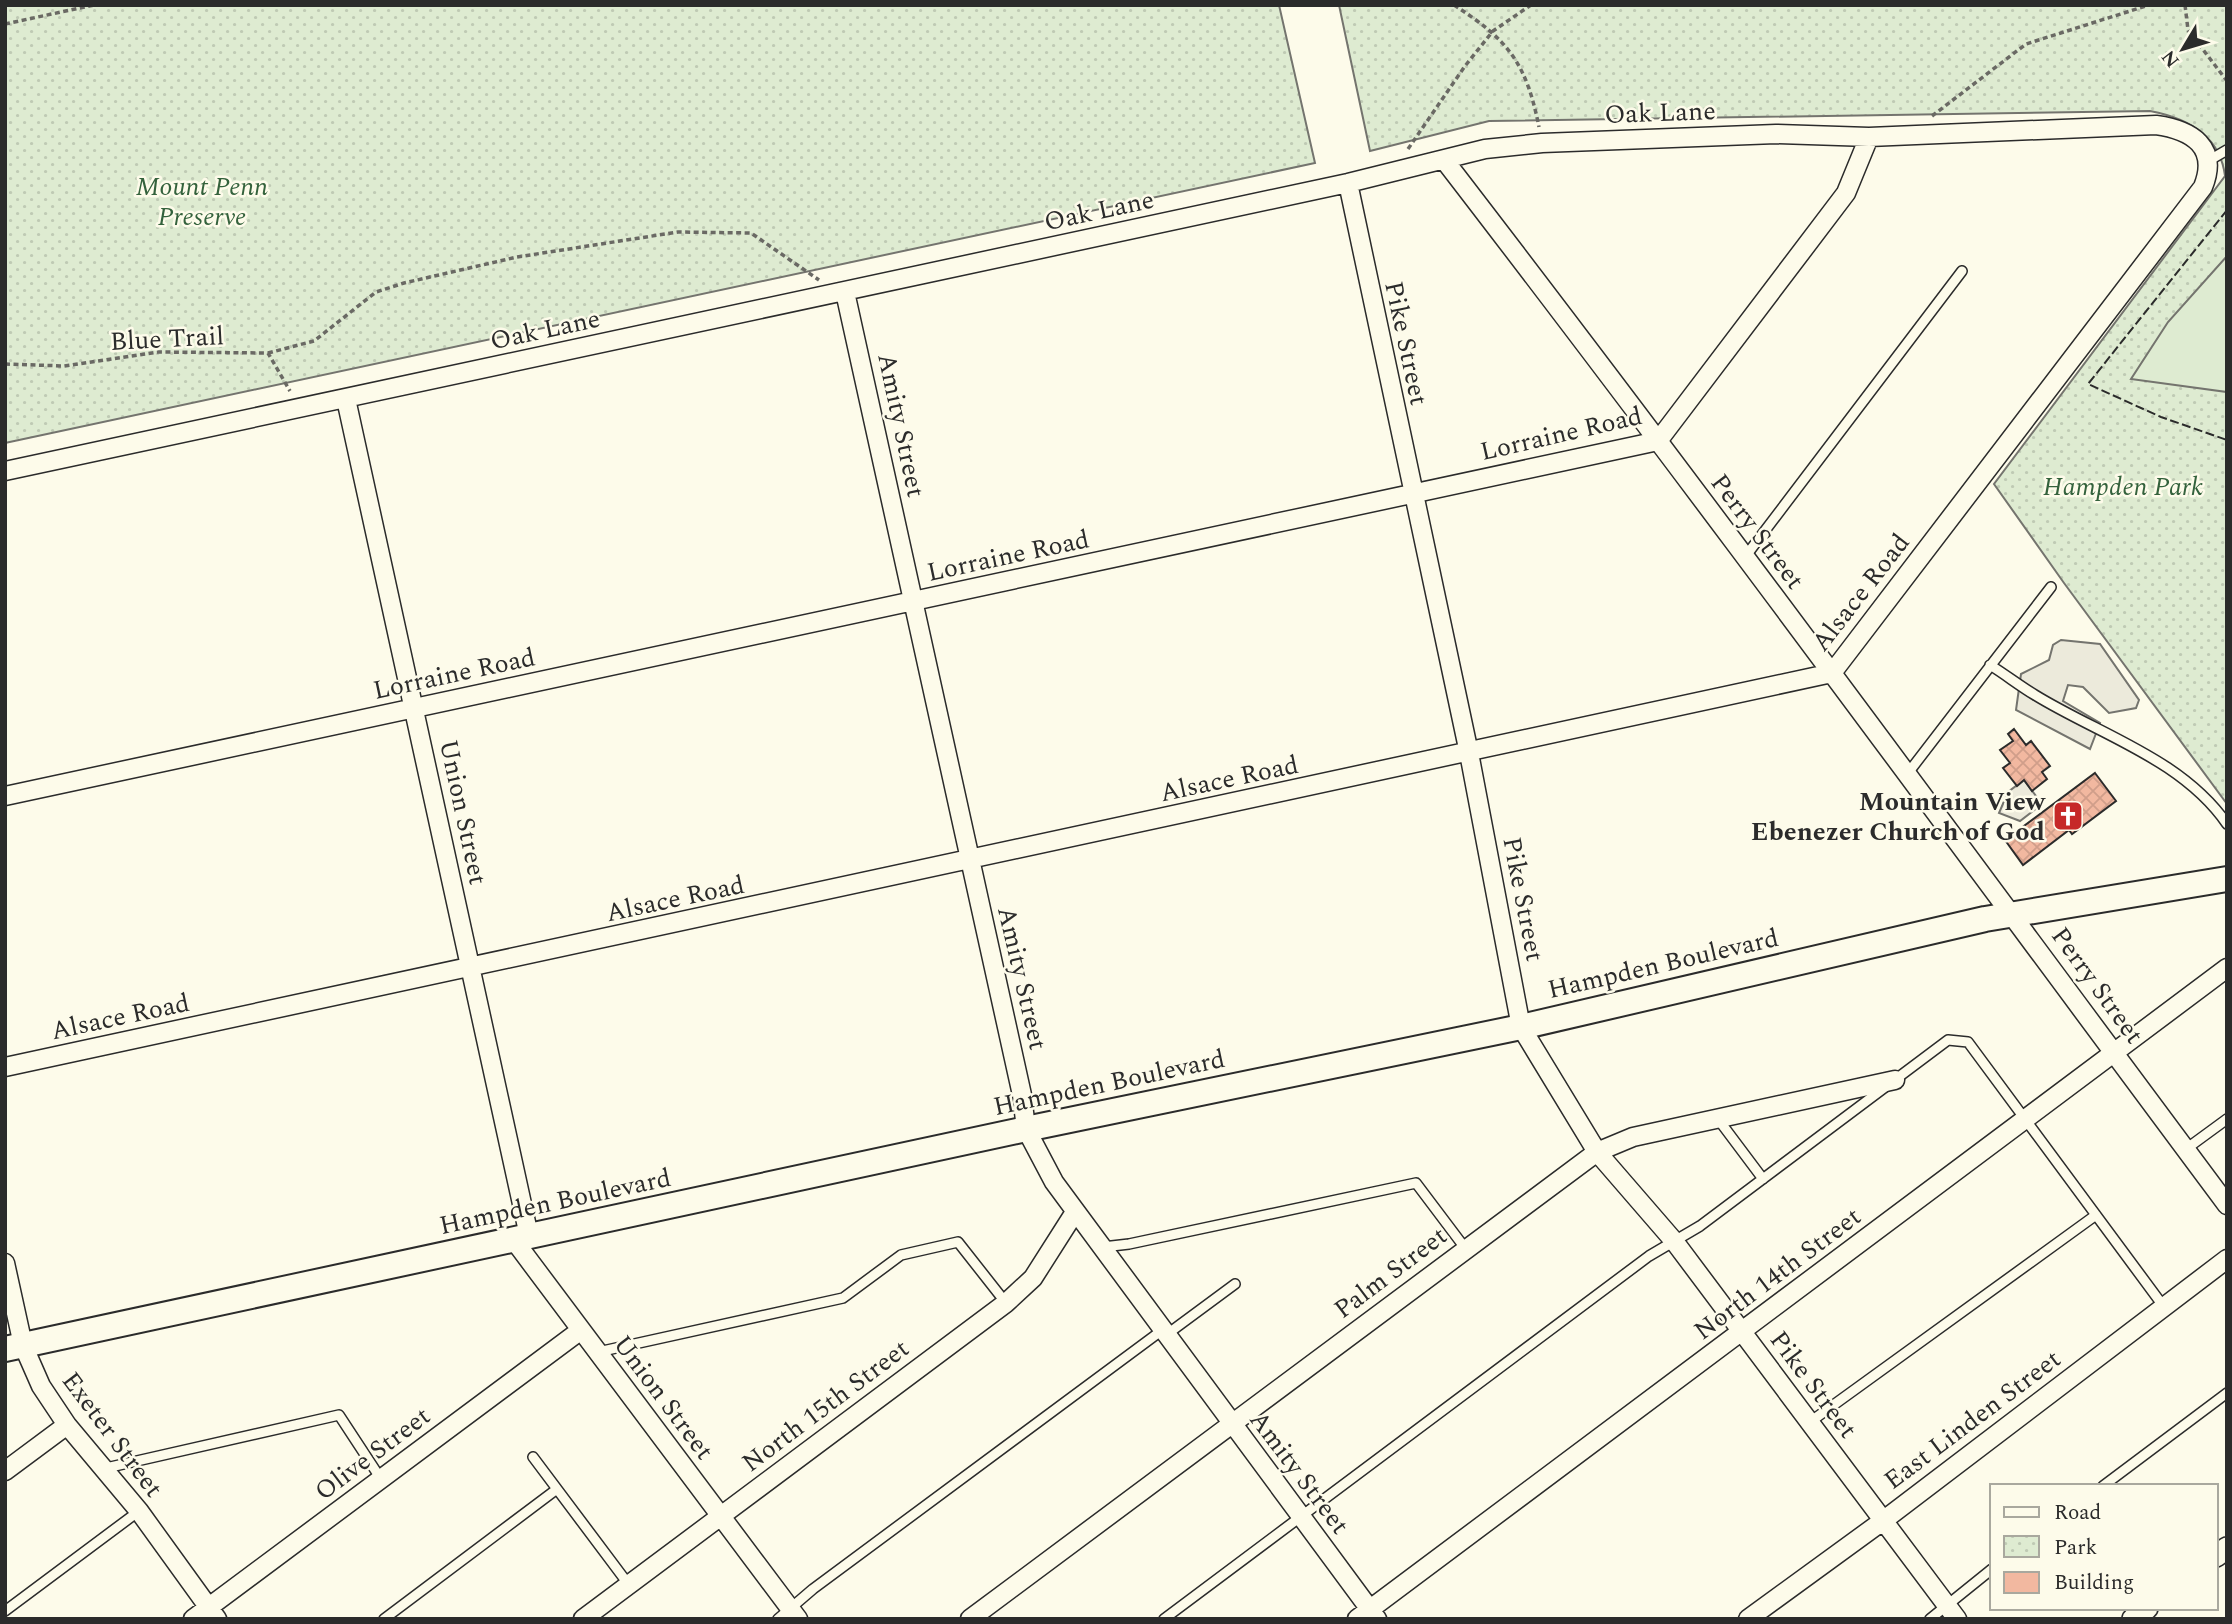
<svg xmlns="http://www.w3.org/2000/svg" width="2232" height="1624" font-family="Spectral,serif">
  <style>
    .park { fill: url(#park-dots); stroke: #74746e; stroke-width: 2 }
    .pitch { fill: #deebd1; stroke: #74746e; stroke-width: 2 }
    .parking { fill: #eceadb; stroke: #74746e; stroke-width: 2 }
    .building { fill: url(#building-cross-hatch); stroke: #2b2b2b; stroke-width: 2 }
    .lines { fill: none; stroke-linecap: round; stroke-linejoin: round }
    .service-casing { stroke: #2b2b2b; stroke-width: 12 }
    .minor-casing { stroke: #2b2b2b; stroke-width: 21 }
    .tertiary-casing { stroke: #2b2b2b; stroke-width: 24 }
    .secondary-casing { stroke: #2b2b2b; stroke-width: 28 }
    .path { stroke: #6a6964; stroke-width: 3.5; stroke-dasharray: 5 3.5; stroke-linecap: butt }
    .service { stroke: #fdfbea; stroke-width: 9 }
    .minor { stroke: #fdfbea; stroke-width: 18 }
    .tertiary { stroke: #fdfbea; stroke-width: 21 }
    .secondary { stroke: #fdfbea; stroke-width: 24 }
    .fence { stroke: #2b2b2b; stroke-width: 2; stroke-dasharray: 9 3.5; stroke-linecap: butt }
    .labels { text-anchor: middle; stroke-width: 5; stroke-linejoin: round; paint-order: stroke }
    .street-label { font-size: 26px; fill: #2b2b2b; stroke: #fdfbea }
    .park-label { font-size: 26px; font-style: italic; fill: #34623c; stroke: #fdfbea }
    .poi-label { font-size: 26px; font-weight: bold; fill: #2b2b2b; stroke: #fdfbea; text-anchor: end }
  </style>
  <defs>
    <pattern id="park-dots" width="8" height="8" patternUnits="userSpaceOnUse" patternTransform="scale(1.75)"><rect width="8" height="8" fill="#deebd1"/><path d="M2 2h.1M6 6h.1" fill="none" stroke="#bfcab4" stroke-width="1.8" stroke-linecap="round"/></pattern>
    <pattern id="building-cross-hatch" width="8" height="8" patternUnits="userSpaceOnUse" patternTransform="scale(1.75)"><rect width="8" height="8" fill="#f2b8a0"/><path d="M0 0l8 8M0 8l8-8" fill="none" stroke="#d09e8a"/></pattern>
  </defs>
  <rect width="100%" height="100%" fill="#fdfbea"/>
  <path class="park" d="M 5,5 L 1279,5 L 1315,163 L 5,443 Z
    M 1339,5 L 2227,5 L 2227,804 L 2064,583 L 1994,484 L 2225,176 C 2220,135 2187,118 2150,111 L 1489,121 L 1370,151 Z"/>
  <path class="pitch" d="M 2227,256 L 2227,392 L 2131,379 L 2168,322 Z"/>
  <path class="parking" d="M 2061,640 L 2100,644 L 2139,700 L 2136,708 L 2109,713 L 2083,687 L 2068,685 L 2063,701 L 2100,723 L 2090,749 L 2016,710 L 2021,674 L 2049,660 L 2053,645 Z
    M 2024,780 L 2042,804 L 2020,821 L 1999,813 L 2008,792 Z"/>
  <path class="building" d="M 2014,729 L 2026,745 L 2031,741 L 2050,766 L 2042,772 L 2047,779 L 2032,791 L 2024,780 L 2017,786 L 2003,768 L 2010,763 L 2000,750 L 2013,741 L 2008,734 Z
    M 2095,773 L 2116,801 L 2072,834 L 2069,830 L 2023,865 L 2005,840 Z"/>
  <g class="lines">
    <g class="service-casing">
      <path id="service" d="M 2208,161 L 2227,150
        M 1745,557 L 1962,271
        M 1990,665 C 2006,675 2020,686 2035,695 C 2100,735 2182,759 2227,824
        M 1908,773 L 2051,587
        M 1718,1119 L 1763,1179
        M 2186,1149 L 2227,1119
        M 1103,1247 L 1129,1244 L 1416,1183 L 1465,1248
        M 1166,1335 L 1235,1284
        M 598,1352 L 843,1298 L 901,1255 L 958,1242 L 1006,1303
        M 1810,1422 L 2096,1215
        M 533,1457 L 629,1585
        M 106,1468 L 339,1415 L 381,1479
        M 2103,1486 L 2227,1393
        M 5,1611 L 139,1511
        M 384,1619 L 557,1489
        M 778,1619 L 813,1589 L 1161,1331
        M 1164,1619 L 1649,1256 L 1700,1226 L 1948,1040 L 1968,1042 L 2164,1307
        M 1930,1619 L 1992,1569"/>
    </g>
    <g class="minor-casing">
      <path id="minor" d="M 1445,161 C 1710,505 1967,856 2227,1205
        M 1348,183 L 1469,753 L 1521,1027 L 1597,1152 L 1674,1241 L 1957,1619
        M 845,292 L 1022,1095 L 1026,1129 L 1054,1182 L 1377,1619
        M 346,399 L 529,1236
        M 5,471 L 1348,183 L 1485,149 L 1542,143 L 1776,134 L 1869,137 L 2156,125 C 2192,130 2219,147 2203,187 L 1832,673 L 5,1067
        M 5,796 L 1658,441 L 1846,193 L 1869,137
        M 513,1239 L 798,1619
        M 5,1263 L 23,1345 L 41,1386 L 67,1425 L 139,1511 L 217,1619
        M 5,1471 L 67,1425
        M 193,1619 L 581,1330
        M 583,1619 L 1006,1303 L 1033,1278 L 1075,1212
        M 970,1619 L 1597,1152 L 1633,1137 L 1895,1080
        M 1357,1619 L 2227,968
        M 1748,1619 L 1884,1520 L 2227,1259"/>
    </g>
    <g class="tertiary-casing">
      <path id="tertiary" d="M 2216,1556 L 2227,1548
        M 2133,1619 L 2147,1608"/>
    </g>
    <g class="secondary-casing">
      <path id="secondary" d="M 5,1349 L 1026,1129 L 1521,1027 L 1985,919 L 2227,879"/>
    </g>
    <path class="path" d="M 1454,5 C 1508,40 1526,62 1539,127
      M 2185,5 L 2188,30 L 2227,81
      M 5,24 L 94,5
      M 1932,116 L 2026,44 L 2149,5
      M 1408,149 L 1465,66 L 1493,31 L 1531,5
      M 268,353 L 314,341 L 376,292 L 404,283 L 517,257 L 678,232 L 751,233 L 819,280
      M 5,364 L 64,366 L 158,352 L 268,353 L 290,391"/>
    <use href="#service" class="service"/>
    <use href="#minor" class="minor"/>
    <use href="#tertiary" class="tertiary"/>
    <use href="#secondary" class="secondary"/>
    <path class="fence" d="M 2227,210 L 2088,384 L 2161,417 L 2227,440"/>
  </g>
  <defs>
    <g id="church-square" transform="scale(1.575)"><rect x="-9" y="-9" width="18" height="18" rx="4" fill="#c62828" stroke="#fdfbea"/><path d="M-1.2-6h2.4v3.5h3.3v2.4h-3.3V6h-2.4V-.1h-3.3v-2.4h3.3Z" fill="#fff"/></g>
  </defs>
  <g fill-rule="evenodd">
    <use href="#church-square" x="2068" y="816"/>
  </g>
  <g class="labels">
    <g class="street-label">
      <text transform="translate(1660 112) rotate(-2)" y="9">Oak Lane</text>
      <text transform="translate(1099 210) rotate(-12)" y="9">Oak Lane</text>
      <text transform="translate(545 329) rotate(-12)" y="9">Oak Lane</text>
      <text transform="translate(167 338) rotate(-3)" y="9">Blue Trail</text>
      <text transform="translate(1407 343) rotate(78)" y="9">Pike Street</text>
      <text transform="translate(902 425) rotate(78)" y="9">Amity Street</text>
      <text transform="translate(1561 433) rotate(-13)" y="9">Lorraine Road</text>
      <text transform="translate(1758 531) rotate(53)" y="9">Perry Street</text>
      <text transform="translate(1008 555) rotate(-12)" y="9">Lorraine Road</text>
      <text transform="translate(1860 592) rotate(-52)" y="9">Alsace Road</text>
      <text transform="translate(454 673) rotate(-12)" y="9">Lorraine Road</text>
      <text transform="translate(1229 778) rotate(-12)" y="9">Alsace Road</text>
      <text transform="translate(464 812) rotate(78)" y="9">Union Street</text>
      <text transform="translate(675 898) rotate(-12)" y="9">Alsace Road</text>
      <text transform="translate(1524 899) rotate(79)" y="9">Pike Street</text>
      <text transform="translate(1663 963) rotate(-13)" y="9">Hampden Boulevard</text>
      <text transform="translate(1023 978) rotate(77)" y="9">Amity Street</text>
      <text transform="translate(2098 985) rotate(54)" y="9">Perry Street</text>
      <text transform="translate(120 1016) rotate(-12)" y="9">Alsace Road</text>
      <text transform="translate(1109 1082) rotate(-12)" y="9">Hampden Boulevard</text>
      <text transform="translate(555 1201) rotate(-12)" y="9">Hampden Boulevard</text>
      <text transform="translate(1390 1272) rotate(-37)" y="9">Palm Street</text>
      <text transform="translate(1777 1273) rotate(-37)" y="9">North 14th Street</text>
      <text transform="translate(1814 1384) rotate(53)" y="9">Pike Street</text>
      <text transform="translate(664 1397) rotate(53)" y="9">Union Street</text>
      <text transform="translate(825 1405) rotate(-37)" y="9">North 15th Street</text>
      <text transform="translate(1972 1419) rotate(-37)" y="9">East Linden Street</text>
      <text transform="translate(113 1434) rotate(53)" y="9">Exeter Street</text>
      <text transform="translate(372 1453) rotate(-37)" y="9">Olive Street</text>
      <text transform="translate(1300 1472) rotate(53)" y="9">Amity Street</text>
    </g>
    <g class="park-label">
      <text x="202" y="195">Mount Penn<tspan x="202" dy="30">Preserve</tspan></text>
      <text x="2123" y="495">Hampden Park</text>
    </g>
    <g class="poi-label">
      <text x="2045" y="810">Mountain View<tspan x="2045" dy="30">Ebenezer Church of God</tspan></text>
    </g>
  </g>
  <rect width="2232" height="1624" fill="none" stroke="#2b2b2b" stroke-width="14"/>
  <rect x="1990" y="1484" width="228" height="126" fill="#fdfbea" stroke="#a9a89e" stroke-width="2"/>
  <rect x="2004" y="1507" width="35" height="10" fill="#fdfbea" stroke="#a9a89e" stroke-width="2"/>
  <text x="2054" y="1519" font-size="21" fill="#2b2b2b">Road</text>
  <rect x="2004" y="1536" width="35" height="21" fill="url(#park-dots)" stroke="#a9a89e" stroke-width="2"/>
  <text x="2054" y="1554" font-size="21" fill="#2b2b2b">Park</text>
  <rect x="2004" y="1572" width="35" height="21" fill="#f2b8a0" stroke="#a9a89e" stroke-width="2"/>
  <text x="2054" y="1589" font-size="21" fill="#2b2b2b">Building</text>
  <g transform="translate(2183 49) rotate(232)" stroke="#fdfbea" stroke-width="5" paint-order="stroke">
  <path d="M0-5L12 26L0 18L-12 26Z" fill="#2b2b2b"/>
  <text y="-10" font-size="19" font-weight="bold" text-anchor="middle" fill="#2b2b2b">N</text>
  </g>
</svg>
